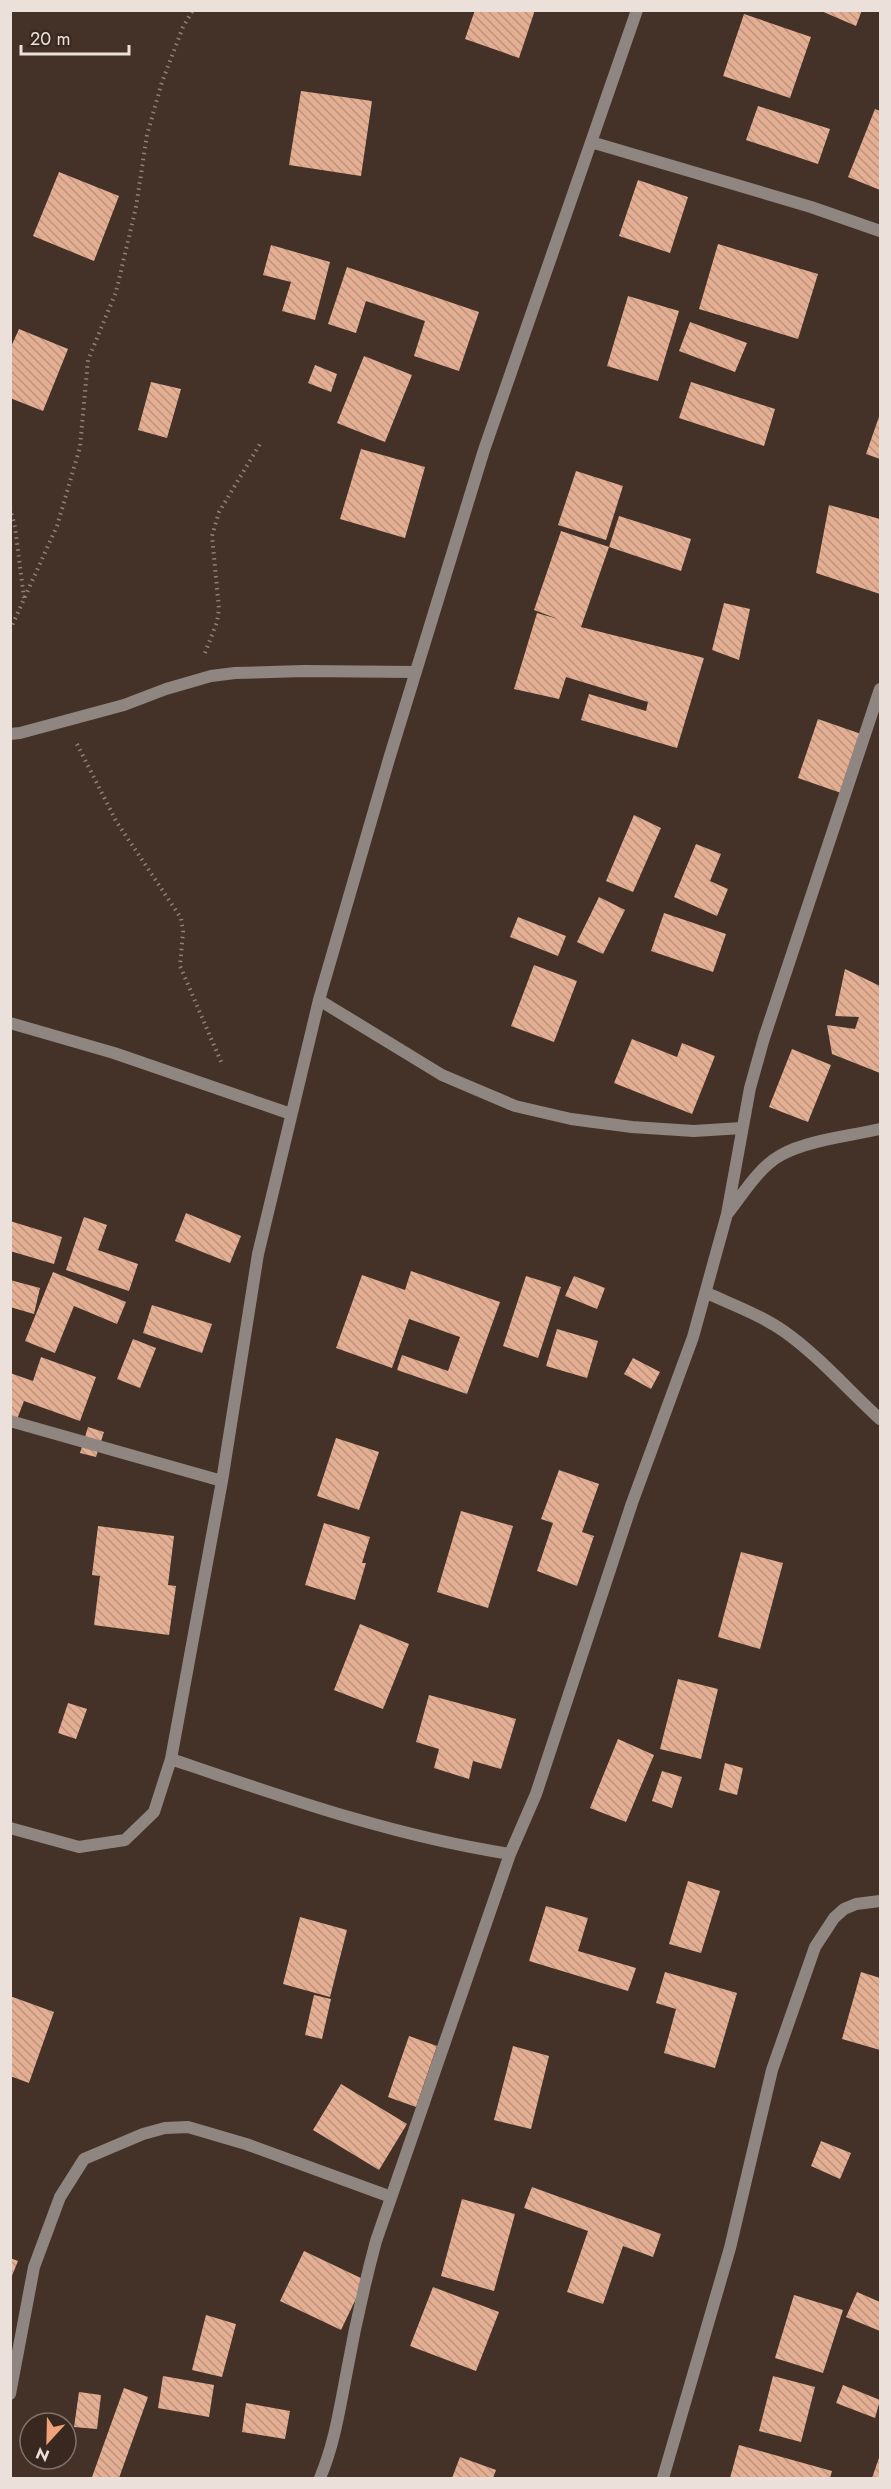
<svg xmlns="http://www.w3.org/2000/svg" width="891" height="2489" font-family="Jost,sans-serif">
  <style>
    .building { fill: url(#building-back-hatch) }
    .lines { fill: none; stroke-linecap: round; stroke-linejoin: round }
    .path { stroke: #8f8079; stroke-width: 4; stroke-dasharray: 1.5 4.5; stroke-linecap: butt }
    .street { stroke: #908681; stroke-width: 12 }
  </style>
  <defs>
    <pattern id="building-back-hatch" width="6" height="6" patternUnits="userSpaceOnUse" patternTransform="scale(1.5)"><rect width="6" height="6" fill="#e4ae92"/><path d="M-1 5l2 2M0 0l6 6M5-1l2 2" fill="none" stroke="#bc937e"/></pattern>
  </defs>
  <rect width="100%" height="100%" fill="#443229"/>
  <path class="building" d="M 475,10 L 535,10 L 519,58 L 465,39 Z
    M 819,10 L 862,10 L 856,26 Z
    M 744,14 L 811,37 L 790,98 L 723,76 Z
    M 301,91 L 372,101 L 361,176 L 289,165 Z
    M 758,106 L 830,129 L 818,164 L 746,140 Z
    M 875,109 L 880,111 L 880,190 L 848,177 Z
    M 59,172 L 119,196 L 94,261 L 33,236 Z
    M 638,180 L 688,197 L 670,253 L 619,236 Z
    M 718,244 L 818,274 L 798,339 L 699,309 Z
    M 271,245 L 330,262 L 315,320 L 282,311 L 291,282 L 263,275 Z
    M 347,267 L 479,312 L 459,371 L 414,356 L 425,321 L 366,301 L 356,333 L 328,324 Z
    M 628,296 L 679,311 L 658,381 L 607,366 Z
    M 690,322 L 747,343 L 735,372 L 679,351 Z
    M 19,329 L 68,349 L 43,411 L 10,398 L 10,349 Z
    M 364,356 L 412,375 L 385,442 L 337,423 Z
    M 315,365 L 337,374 L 331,392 L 308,383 Z
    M 151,382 L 181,389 L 167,438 L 138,430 Z
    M 691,382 L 775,409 L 764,446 L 679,418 Z
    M 880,414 L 880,459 L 866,454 Z
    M 361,449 L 425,467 L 405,538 L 340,519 Z
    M 576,471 L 623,486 L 606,540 L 558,525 Z
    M 829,505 L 880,519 L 880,594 L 816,573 Z
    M 619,516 L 691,539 L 681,571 L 609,547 L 581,627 L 704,658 L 677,748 L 581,720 L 589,694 L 646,711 L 648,702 L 566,677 L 559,699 L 514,689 L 537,613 L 558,619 L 534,610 L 561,531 L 609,547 Z
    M 724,603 L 750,609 L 739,660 L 712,650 Z
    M 818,719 L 864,735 L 844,794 L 798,778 Z
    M 634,815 L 661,828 L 633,892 L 606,881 Z
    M 696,844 L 721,854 L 710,881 L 728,889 L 717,916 L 674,897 Z
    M 599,897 L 625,910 L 603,954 L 577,942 Z
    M 664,913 L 726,934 L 713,972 L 651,951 Z
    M 518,917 L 566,936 L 558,956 L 510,937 Z
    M 534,965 L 577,981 L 554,1042 L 511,1026 Z
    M 845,969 L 880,986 L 880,1073 L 832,1054 L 827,1025 L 855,1029 L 859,1017 L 835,1016 Z
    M 632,1039 L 677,1057 L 682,1043 L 715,1056 L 692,1114 L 614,1083 Z
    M 792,1049 L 831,1065 L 808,1122 L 769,1107 Z
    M 186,1213 L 241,1236 L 230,1263 L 175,1241 Z
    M 84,1217 L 107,1225 L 98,1250 L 138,1264 L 129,1291 L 66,1270 Z
    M 10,1221 L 62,1237 L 54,1264 L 10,1251 Z
    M 411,1271 L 500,1302 L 467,1394 L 397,1370 L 402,1355 L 448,1371 L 460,1337 L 409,1319 L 392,1368 L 336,1348 L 362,1275 L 405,1290 Z
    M 53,1272 L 126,1302 L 117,1324 L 74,1306 L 55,1353 L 25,1341 Z
    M 526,1276 L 561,1287 L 538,1358 L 503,1346 Z
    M 574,1276 L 605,1288 L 597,1309 L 565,1296 Z
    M 10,1280 L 40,1288 L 34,1314 L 10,1307 Z
    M 152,1305 L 212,1324 L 202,1353 L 143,1333 Z
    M 557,1329 L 598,1341 L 587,1378 L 546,1366 Z
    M 133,1339 L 156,1348 L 140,1388 L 117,1379 Z
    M 41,1357 L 96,1377 L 80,1421 L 24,1401 L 14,1427 L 10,1426 L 10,1373 L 33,1381 Z
    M 633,1358 L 660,1372 L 651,1389 L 624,1374 Z
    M 88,1427 L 104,1432 L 96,1457 L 80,1453 Z
    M 336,1438 L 379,1452 L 359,1510 L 317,1496 Z
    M 559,1470 L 599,1484 L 582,1532 L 594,1536 L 577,1586 L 537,1571 L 553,1523 L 541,1519 Z
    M 461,1511 L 513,1526 L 488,1608 L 437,1592 Z
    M 324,1523 L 370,1537 L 362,1563 L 366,1563 L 355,1600 L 305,1585 Z
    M 98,1526 L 174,1536 L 168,1585 L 176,1586 L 169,1635 L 94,1625 L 100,1576 L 92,1575 Z
    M 741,1552 L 783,1563 L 760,1649 L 718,1637 Z
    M 360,1624 L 409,1644 L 383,1709 L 334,1690 Z
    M 678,1679 L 718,1689 L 701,1759 L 660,1749 Z
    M 429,1695 L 516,1719 L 501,1769 L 473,1761 L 469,1779 L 434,1768 L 439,1749 L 416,1742 Z
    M 68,1703 L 87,1709 L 76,1739 L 58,1733 Z
    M 618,1739 L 654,1755 L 626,1822 L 590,1808 Z
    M 725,1763 L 743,1768 L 737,1795 L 719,1790 Z
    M 662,1771 L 682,1777 L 672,1808 L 652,1801 Z
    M 688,1881 L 720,1891 L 701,1953 L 669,1944 Z
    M 546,1906 L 588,1918 L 578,1951 L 636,1968 L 628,1991 L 529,1961 Z
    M 300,1917 L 347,1930 L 330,1997 L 283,1984 Z
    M 665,1972 L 737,1993 L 715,2068 L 664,2053 L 676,2009 L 656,2003 Z
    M 861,1972 L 880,1978 L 880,2050 L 842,2039 Z
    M 314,1995 L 331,1999 L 322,2039 L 305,2035 Z
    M 10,1996 L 54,2012 L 29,2083 L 10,2076 Z
    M 409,2036 L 437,2046 L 416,2107 L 388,2097 Z
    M 513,2046 L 549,2056 L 531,2129 L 494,2120 Z
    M 341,2084 L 407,2124 L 379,2170 L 313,2130 Z
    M 821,2141 L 851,2153 L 840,2179 L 811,2166 Z
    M 532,2187 L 661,2234 L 653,2257 L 623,2246 L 603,2304 L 567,2292 L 588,2231 L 524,2208 Z
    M 462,2199 L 515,2214 L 494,2291 L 441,2276 Z
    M 304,2251 L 365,2280 L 341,2330 L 280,2301 Z
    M 10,2258 L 18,2261 L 11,2278 L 10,2278 Z
    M 433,2287 L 499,2312 L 476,2371 L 410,2346 Z
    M 857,2292 L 880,2302 L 880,2331 L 846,2317 Z
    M 794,2295 L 843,2310 L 823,2373 L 775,2358 Z
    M 206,2315 L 236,2324 L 222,2377 L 192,2370 Z
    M 163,2376 L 214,2385 L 209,2417 L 158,2408 Z
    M 773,2376 L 815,2387 L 801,2442 L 759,2431 Z
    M 843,2385 L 880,2400 L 875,2418 L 836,2403 Z
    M 124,2388 L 148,2397 L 119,2478 L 97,2478 L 92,2477 Z
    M 79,2392 L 101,2395 L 97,2429 L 74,2427 Z
    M 246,2403 L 290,2411 L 285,2439 L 242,2432 Z
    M 739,2445 L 832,2471 L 830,2478 L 730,2478 Z
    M 880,2455 L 880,2478 L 872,2478 Z
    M 460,2457 L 496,2470 L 493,2478 L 452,2478 Z"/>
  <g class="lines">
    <path class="path" d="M 10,508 L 15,527 L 24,598
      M 10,630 L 57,526 L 69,485 L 80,447 L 88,360 L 116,292 L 136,207 L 147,135 L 162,82 L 183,27 L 193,10
      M 205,653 L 217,622 L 219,609 L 212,536 L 219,512 L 260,444
      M 77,744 L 116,821 L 181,918 L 183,932 L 180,966 L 222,1064"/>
    <path class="street" d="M 591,142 L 811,207 L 880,231
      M 10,734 L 20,733 L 124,705 L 166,689 L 211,676 L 235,673 L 304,671 L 415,672
      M 319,1000 L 442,1075 L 515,1106 L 571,1119 L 632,1127 L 694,1131 L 742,1128
      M 10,1023 L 114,1053 L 291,1114
      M 728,1213 C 743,1194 759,1167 781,1155 C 808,1140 850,1136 880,1129
      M 707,1293 C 733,1305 761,1315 785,1332 C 820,1357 849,1391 880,1419
      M 10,1421 L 222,1481
      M 171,1759 C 283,1797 393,1836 510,1854
      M 10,1828 L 79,1847 L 125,1840 L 154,1812 L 171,1759 L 222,1481 L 258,1254 L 319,1000 L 389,759 L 484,450 L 637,10
      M 10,2394 L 34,2267 L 60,2197 L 84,2159 L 143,2134 L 165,2128 L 188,2127 L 246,2144 L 391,2197
      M 320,2478 C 334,2445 339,2412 346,2376 C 354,2331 364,2286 376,2241 L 510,1854 L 536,1794 L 632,1503 L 693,1337 L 727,1214 L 750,1088 L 764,1038 L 880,689
      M 663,2478 L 730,2248 L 772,2070 L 815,1947 L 834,1918 L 844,1909 L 856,1904 L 880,1901"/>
  </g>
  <rect width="891" height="2489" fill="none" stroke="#ebe0da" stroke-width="24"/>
  <g transform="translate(48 2441) rotate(202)"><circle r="28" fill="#39281f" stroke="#80726a" stroke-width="1.5"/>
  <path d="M0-4.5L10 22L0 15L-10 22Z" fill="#f0a279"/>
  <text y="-9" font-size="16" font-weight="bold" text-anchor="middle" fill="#ebe0da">N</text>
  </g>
  <path d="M21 45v9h108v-9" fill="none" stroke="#ebe0da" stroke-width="3"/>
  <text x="30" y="45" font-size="18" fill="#ebe0da" stroke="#39281f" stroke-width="4.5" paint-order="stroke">20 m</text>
</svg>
